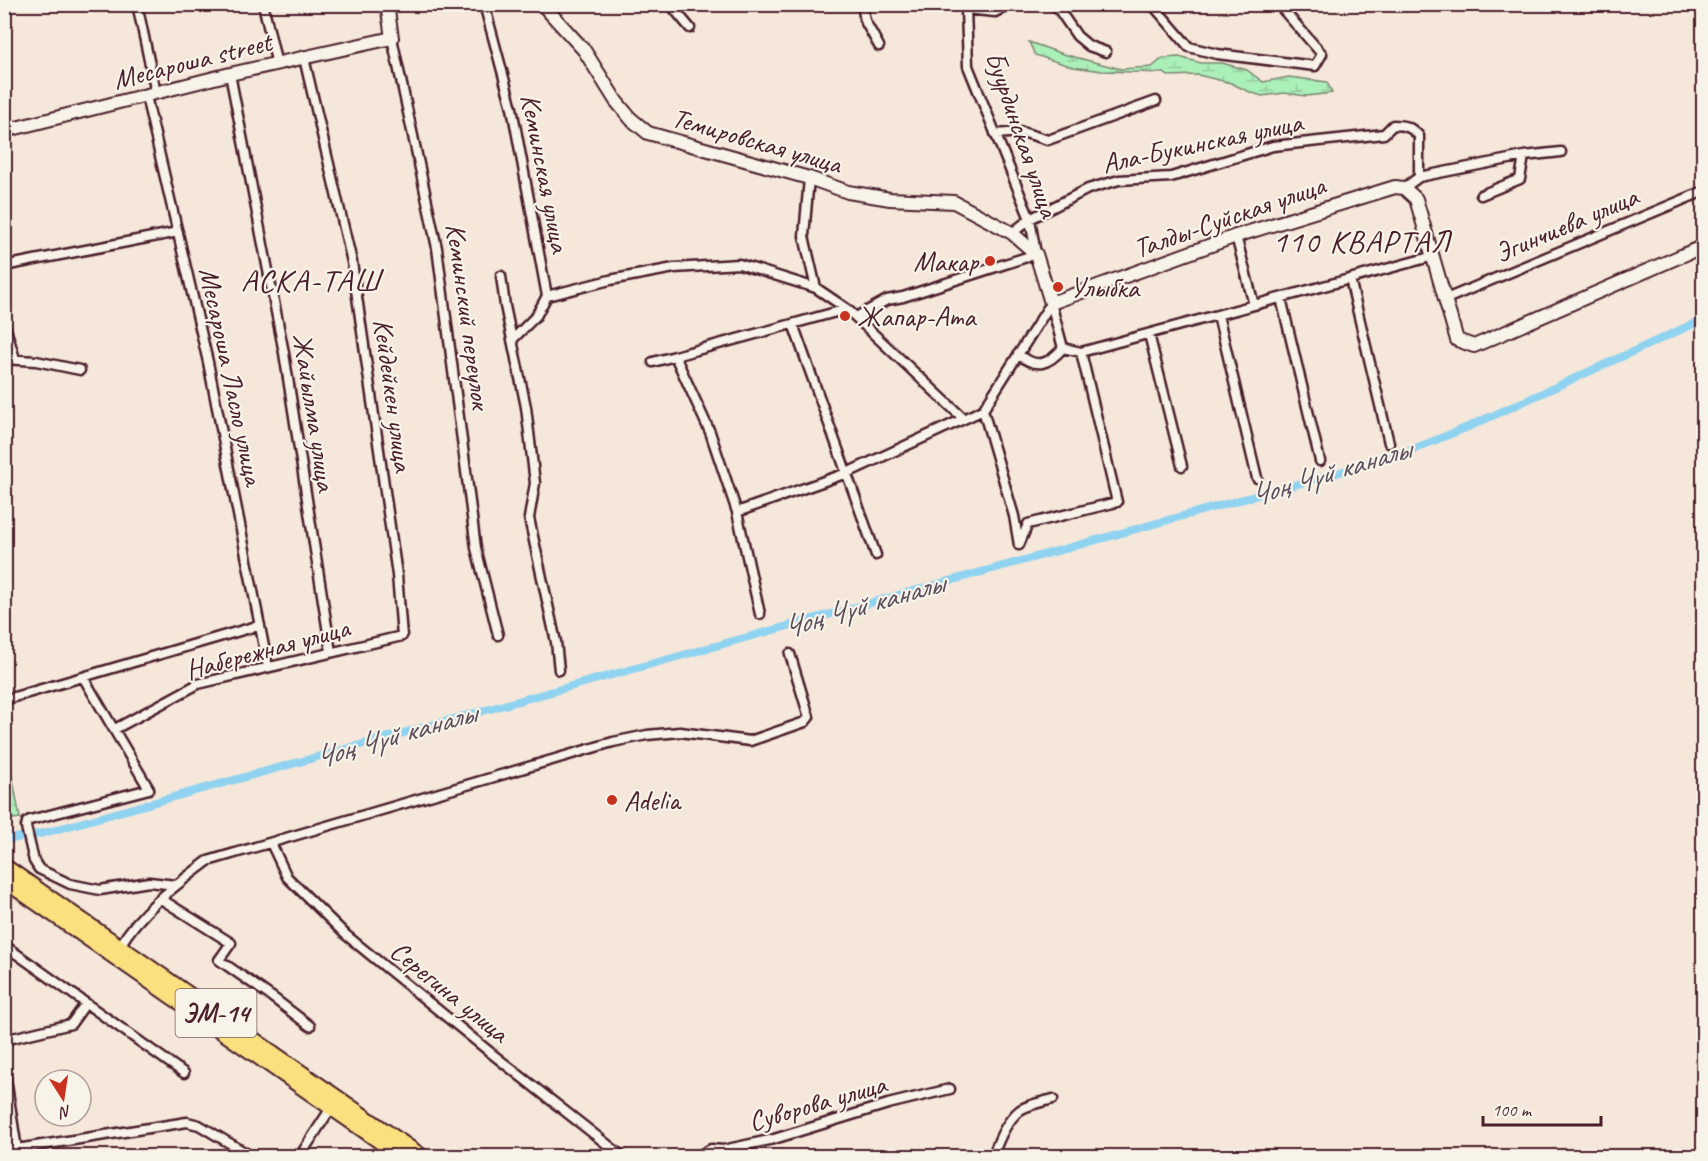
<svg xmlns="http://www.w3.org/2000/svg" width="1708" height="1161" font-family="Caveat,sans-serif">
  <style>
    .green { fill: url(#green-dots); stroke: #7a8772; stroke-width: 1.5 }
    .wetland { fill: url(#wetland-marsh); stroke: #7a8772; stroke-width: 1.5 }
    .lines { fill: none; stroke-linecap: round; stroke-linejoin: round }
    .canal { stroke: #8fd3f1; stroke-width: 8 }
    .street-casing { stroke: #4a1f2b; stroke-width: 13 }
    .secondary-casing { stroke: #4a1f2b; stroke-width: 16 }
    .primary-casing { stroke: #4a1f2b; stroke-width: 18 }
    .street { stroke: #f7f3e8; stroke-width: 8 }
    .secondary { stroke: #f7f3e8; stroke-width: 12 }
    .primary { stroke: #fbe080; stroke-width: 14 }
    .poi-dot { fill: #c8321e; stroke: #f7f3e8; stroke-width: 2 }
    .labels { text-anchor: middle; stroke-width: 4.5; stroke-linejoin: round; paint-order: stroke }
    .shield { fill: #f7f3e8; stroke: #7e5f64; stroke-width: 1.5 }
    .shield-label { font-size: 27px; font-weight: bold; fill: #4a1f2b }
    .street-label { font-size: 28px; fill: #4a1f2b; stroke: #f7f3e8 }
    .poi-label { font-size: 28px; fill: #4a1f2b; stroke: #f7f3e8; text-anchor: start }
    .water-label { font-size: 30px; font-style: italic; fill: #5b4c5c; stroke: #f7f3e8 }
    .quarter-label { font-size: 32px; letter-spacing: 1.5px; fill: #4a1f2b; stroke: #f7f3e8 }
  </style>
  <defs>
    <pattern id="green-dots" width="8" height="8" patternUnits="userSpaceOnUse" patternTransform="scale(1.5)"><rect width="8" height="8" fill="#abefb9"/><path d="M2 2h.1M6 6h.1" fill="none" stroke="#95cc9f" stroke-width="1.8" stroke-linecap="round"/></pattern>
    <pattern id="wetland-marsh" width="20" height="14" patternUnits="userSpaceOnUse" patternTransform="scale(1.5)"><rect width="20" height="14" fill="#abefb9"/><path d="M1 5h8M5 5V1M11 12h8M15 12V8" fill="none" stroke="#95cc9f"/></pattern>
  </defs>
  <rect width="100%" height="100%" fill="#f5e7d9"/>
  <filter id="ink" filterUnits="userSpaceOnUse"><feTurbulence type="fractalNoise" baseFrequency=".0167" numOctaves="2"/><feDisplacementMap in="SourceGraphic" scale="12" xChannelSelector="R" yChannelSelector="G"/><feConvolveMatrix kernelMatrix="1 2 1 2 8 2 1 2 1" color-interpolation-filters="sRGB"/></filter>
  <g filter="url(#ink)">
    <path class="green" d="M 5,763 L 10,764 L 20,818 L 5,820 Z"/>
    <path class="wetland" d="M 1029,42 L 1063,54 L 1121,69 L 1152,67 L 1163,58 L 1179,57 L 1201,63 L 1222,63 L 1247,70 L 1263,82 L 1289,77 L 1327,82 L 1332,93 L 1306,96 L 1285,93 L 1262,96 L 1247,91 L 1231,83 L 1198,75 L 1168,76 L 1164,73 L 1102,71 L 1073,67 L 1035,55 Z"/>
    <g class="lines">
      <path class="canal" d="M 4,840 L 44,833 L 1337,473 L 1411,450 L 1468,427 L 1704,319"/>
      <g class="street-casing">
        <path id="street" d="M 137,4 L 156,93
          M 263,4 L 277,65
          M 484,4 L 512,108 L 547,296 L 536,316 L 513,339
          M 670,4 L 690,28
          M 862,4 L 865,21 L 879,46
          M 1055,4 L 1077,36 L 1089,46 L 1106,52
          M 1152,4 L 1189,47 L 1217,54 L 1315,66 L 1322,54 L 1278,4
          M 966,9 L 995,12 L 1012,4
          M 392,38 L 437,248 L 476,548 L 498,635
          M 230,74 L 284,353 L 331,652
          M 146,96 L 208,362 L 268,667
          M 995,134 L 1022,132 L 1048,140 L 1156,101
          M 809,178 L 804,236 L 816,288
          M 1404,188 L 1419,177 L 1524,156 L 1561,152
          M 1481,195 L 1520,179 L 1524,156
          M 1012,233 L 1030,219 L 1088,189 L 1119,180 L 1171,177 L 1273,146 L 1384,134 L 1393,125 C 1405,125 1411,127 1419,136 L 1419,177
          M 1236,236 L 1254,305
          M 4,266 L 178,232
          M 501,276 L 505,306 L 526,407 L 535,483 L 529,518 L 556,642 L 559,670
          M 1350,279 L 1389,443
          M 547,296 L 610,280 L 674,268 L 739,264 L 816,288 L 847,309 L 964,419
          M 1281,298 L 1320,461
          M 1446,299 L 1704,191
          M 1051,303 L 1063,348
          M 1218,315 L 1257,478
          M 856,317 L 887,300 L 903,297 L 1036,254 L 1030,219 L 968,66 L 966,9 L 964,4
          M 4,322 L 15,359
          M 793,324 L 876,555
          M 1149,334 L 1182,466
          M 1063,348 L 1081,352 L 1434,256
          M 1018,354 C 1037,369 1048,365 1063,348
          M 675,356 L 710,432 L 737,512 L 760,614
          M 4,359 L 36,361 L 80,370
          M 653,362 L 847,309
          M 983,410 L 1014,516 L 1019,545
          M 737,512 L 847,473 L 983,410 L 1051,303
          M 1019,545 L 1028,524 L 1117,502 L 1081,352
          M 83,677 L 149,789 L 30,820 L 27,822 L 26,827 L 34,861 L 39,869 L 70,884 L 100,890 L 149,882 L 176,885
          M 4,700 L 260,625
          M 115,729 L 198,684 L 402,636 L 397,575 L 352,262 L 304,58
          M 271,843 L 287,877 L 346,935 L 491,1053 L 622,1156
          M 161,899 L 231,943 L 219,960 L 272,997 L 310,1026
          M 4,945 L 184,1073
          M 120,946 C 140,911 176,885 208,861 L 613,742 L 647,735 L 680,732 L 750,741 L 805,722 L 809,717 L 790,654
          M 4,1040 L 71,1024 L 86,1003
          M 4,1066 L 18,1156
          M 4,1151 L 187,1122 L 199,1125 L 251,1156
          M 300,1156 L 331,1108
          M 698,1156 L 711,1149 L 723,1150 L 774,1139 L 888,1104 L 950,1089
          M 993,1156 C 998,1141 1006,1121 1020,1110 C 1029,1104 1043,1102 1053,1099"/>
      </g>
      <g class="secondary-casing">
        <path id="secondary" d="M 542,4 L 584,50 L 616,101 L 631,119 L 648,133 L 809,178 L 848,192 L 890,199 L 954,202 L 1012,233 L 1036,254 L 1051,303 L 1236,236 L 1395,187 L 1404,188 L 1416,199 L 1457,340 L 1474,346 L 1704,246
          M 4,131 L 230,74 L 392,38 L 387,4"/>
      </g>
      <g class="primary-casing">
        <path id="primary" d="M 4,866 L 421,1156
          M 4,880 L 401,1156"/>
      </g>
      <use href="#street" class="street"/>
      <use href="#secondary" class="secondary"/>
      <use href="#primary" class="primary"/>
    </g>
  </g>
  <g class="poi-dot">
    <circle cx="990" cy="261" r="6"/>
    <circle cx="1058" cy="287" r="6"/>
    <circle cx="845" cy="316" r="6"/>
    <circle cx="612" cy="800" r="6"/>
  </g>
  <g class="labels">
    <rect class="shield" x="175.5" y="989" width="81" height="48" rx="4.5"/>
    <g class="shield-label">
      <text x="216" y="1022">ЭМ-14</text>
    </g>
    <g class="street-label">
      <text transform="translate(192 60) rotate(-14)" y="10">Месароша street</text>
      <text transform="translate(1023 134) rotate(71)" y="10">Буурдинская улица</text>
      <text transform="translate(757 140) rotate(16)" y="10">Темировская улица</text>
      <text transform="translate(1202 142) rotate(-12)" y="10">Ала-Букинская улица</text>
      <text transform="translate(546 173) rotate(79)" y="10">Кеминская улица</text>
      <text transform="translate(1229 216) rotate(-19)" y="10">Талды-Суйская улица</text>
      <text transform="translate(1566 224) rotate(-23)" y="10">Эгинчиева улица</text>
      <text transform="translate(469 316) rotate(82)" y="10">Кеминский переулок</text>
      <text transform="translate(232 376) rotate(78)" y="10">Месароша Ласло улица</text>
      <text transform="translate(394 395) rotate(82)" y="10">Кейдейкен улица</text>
      <text transform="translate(315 412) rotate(81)" y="10">Жайылма улица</text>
      <text transform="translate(267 648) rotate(-15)" y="10">Набережная улица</text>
      <text transform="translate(450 991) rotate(39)" y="10">Серегина улица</text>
      <text transform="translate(817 1102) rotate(-16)" y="10">Суворова улица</text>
    </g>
    <g class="poi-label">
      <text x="978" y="271" text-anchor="end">Макар</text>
      <text x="1070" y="297">Улыбка</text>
      <text x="857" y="326">Жапар-Ата</text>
      <text x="624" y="810">Adelia</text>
    </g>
    <g class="water-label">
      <text transform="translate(1330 472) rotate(-17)" y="10">Чоң Чүй каналы</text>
      <text transform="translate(863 605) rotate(-16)" y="10">Чоң Чүй каналы</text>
      <text transform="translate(395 735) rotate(-16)" y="10">Чоң Чүй каналы</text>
    </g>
    <g class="quarter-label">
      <text x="1362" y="252">110 КВАРТАЛ</text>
      <text x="311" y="291">АСКА-ТАШ</text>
    </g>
  </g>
  <rect width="1708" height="1161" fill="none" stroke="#f7f3e8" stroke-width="24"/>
  <rect x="12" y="12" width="1684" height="1137" fill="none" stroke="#4a1f2b" stroke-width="2" filter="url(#ink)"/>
  <g transform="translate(63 1098) rotate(168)"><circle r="28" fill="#f7f3e8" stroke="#b29e9c" stroke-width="1.5"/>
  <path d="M0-4.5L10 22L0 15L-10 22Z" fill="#c8321e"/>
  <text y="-9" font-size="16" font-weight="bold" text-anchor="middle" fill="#4a1f2b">N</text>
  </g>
  <path d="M1483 1116v9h118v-9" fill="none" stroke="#4a1f2b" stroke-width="3"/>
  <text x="1492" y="1116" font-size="18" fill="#4a1f2b" stroke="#f7f3e8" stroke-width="4.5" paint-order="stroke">100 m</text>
</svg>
